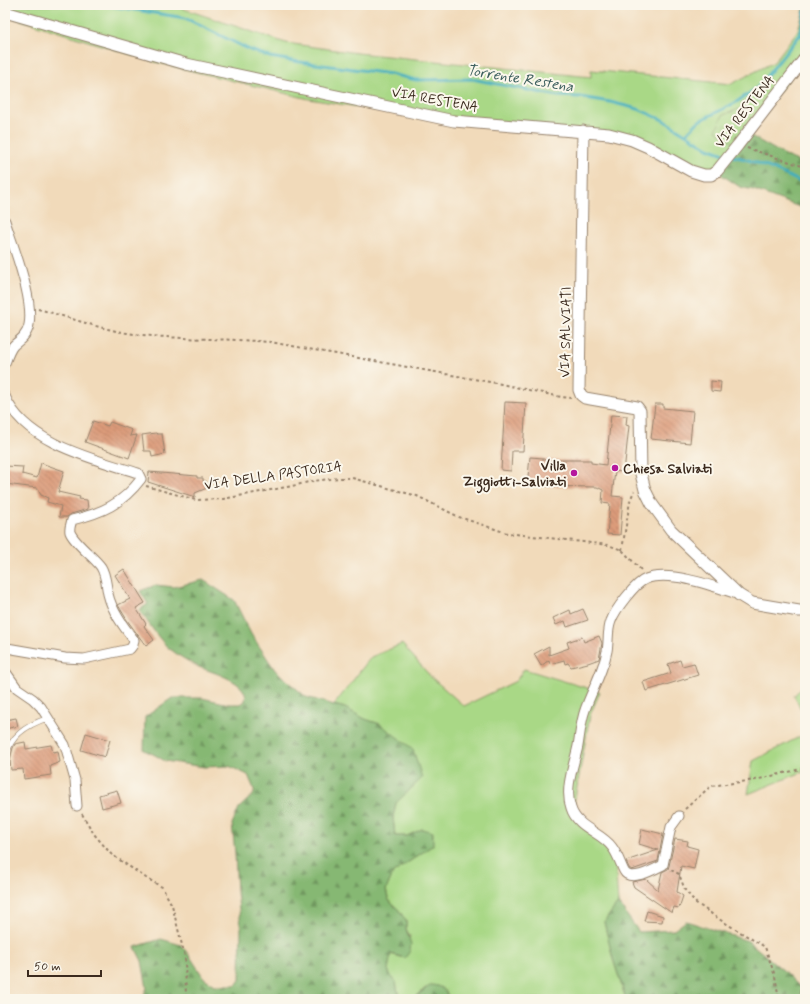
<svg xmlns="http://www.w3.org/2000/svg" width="810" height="1004" font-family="Mynerve,sans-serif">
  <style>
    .green { fill: #a9d886; stroke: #728152 }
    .forest { fill: url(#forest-firs); stroke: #607148 }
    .park { fill: url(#park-tufts); stroke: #728152 }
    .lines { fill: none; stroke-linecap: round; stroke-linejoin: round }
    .stream { stroke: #40aebd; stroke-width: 3 }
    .building { fill: url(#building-back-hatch) }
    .service-casing { stroke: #96826c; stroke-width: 6 }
    .minor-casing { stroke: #96826c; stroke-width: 11 }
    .tertiary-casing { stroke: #96826c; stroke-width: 13 }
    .path { stroke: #96826c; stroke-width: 2; stroke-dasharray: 3 3; stroke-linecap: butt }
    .service { stroke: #fff; stroke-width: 4.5 }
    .minor { stroke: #fff; stroke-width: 9 }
    .tertiary { stroke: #fff; stroke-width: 11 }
    .poi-dot { fill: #b5179e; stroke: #fbf7ec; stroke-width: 1.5 }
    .labels { text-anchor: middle; stroke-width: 4; stroke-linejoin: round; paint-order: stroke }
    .street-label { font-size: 14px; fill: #3b2a1e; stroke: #fbf7ec }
    .poi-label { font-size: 14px; font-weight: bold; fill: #3b2a1e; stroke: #fbf7ec; text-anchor: end }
    .water-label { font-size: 15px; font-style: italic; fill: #3d5f5e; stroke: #fbf7ec }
  </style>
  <defs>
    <pattern id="forest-firs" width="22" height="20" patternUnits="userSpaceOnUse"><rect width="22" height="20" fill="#86b873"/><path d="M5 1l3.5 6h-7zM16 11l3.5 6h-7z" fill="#6f965e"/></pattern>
    <pattern id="park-tufts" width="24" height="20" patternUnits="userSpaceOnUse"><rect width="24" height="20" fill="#a9d886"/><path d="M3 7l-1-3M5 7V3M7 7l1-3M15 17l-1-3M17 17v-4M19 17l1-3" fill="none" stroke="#92ba73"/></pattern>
    <pattern id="building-back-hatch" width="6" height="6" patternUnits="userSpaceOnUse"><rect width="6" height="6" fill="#dc9b7a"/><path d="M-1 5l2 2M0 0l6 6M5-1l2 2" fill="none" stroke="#b47f63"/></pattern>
  </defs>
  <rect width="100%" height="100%" fill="#fbf7ec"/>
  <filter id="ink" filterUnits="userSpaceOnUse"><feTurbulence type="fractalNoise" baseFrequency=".025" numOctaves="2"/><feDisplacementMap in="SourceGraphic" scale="8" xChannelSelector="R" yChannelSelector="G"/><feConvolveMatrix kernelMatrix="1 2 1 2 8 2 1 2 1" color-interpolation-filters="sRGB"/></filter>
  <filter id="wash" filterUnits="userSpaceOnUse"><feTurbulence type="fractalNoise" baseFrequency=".012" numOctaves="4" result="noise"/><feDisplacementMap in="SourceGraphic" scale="16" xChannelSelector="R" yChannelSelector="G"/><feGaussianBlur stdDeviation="0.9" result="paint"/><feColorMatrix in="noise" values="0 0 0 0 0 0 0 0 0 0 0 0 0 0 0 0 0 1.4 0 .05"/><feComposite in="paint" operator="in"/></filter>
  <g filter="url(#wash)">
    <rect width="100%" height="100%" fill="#f1daba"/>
    <path class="green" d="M 5,5 L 181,5 L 181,8 L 286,43 L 357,53 L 591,77 L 591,70 L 731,84 L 774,62 L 798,30 L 805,6 L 805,59 L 716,171 L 703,176 L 620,136 L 445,121 L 309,99 L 155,62 L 5,15 Z
      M 402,644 L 431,677 L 464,706 L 516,681 L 524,669 L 600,692 L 590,715 L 573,809 L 597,839 L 615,859 L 618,903 L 604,922 L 613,959 L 626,999 L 449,999 L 446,991 L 425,988 C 418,997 410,1001 399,998 L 396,982 L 391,976 L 388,970 L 390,954 L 405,958 L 410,936 L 406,929 L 406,921 L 398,909 L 392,904 L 388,898 L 386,890 L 393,873 L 433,845 L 422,829 L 407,836 L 395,836 L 393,817 L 396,803 L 421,778 L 380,724 L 365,719 L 345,708 L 334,705 L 371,657 Z
      M 805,683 L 805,716 L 794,696 Z
      M 805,734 L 805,772 L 800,773 L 748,794 L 753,761 Z"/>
    <path class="forest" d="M 742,131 L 788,157 L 805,164 L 805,209 L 754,190 L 740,187 L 716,171 Z
      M 203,580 L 234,600 L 251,634 L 275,670 L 306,697 L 345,708 L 365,719 L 380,724 L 413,749 L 422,778 L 396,803 L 393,817 L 395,836 L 407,836 L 422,829 L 433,832 L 433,845 L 393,873 L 386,890 L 388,899 L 392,904 L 398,909 L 406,921 L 406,929 L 411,944 L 410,951 L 405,958 L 391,954 L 388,970 L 391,976 L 396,982 L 399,998 L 401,999 L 142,999 L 147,988 L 142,961 L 135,947 L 161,939 L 181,945 L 189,955 L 204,978 L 215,985 L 236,985 L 240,980 L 241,926 L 237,892 L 235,853 L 232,824 L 239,808 L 254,794 L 254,789 L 248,775 L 229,766 L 204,767 L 165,761 L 155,755 L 144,750 L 145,717 L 172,698 L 202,698 L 229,704 L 241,704 L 245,701 C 251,682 211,672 199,667 C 189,662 179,656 170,649 C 161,643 147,620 139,610 L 148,604 L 140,591 L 156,585 L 174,587 Z
      M 618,903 L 639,932 L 674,930 L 686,921 L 748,941 L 784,971 L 805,992 L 805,999 L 626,999 L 613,959 L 604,922 Z
      M 432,985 C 441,986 446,990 449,999 L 412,999 C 420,995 424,988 432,985 Z"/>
    <path class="park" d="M 739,109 L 752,120 L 734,143 L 716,130 L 723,115 Z"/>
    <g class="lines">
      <path class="stream" d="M 105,5 L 185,18 L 250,50 L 270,57 L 293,61 L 391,74 L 416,80 L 472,79 L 558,96 L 580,97 L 610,102 L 638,109 L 663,120 L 708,148 L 727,155
        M 800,35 L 805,11
        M 686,134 L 699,121 L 735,103 L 757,88 L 800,35 L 805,37
        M 732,156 C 758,161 782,173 805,184"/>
    </g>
    <g id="blocks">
      <path class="building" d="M 711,381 L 721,382 L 720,392 L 711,391 Z
        M 505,402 L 526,403 L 523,451 L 512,451 L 511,471 L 501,470 Z
        M 655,404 L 663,404 L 663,408 L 693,411 L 690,443 L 651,439 Z
        M 611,415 L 627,416 L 626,425 L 629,426 L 624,472 L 615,471 L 612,496 L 623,497 L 620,535 L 607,534 L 610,504 L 602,503 L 603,490 L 597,487 L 527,486 L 530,457 L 543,458 L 543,460 L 591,460 L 591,463 L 606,465 Z
        M 93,421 L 108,426 L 110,422 L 132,430 L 130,436 L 137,435 L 129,458 L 85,442 Z
        M 156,433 L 157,434 L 162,434 L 165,454 L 152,457 L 151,451 L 144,451 L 142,435 Z
        M 41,463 L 64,471 L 58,492 L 80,497 L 79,499 L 87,500 L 88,509 L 71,514 L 67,517 L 59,517 L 61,506 L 47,502 L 48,498 L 41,495 L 37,488 L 5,484 L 5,466 L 23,467 L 22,474 L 37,478 Z
        M 149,472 L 197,476 L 197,478 L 203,478 L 203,481 L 206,481 L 207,488 L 195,493 L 195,497 L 148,482 Z
        M 124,569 L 145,603 L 136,608 L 146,624 L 144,626 L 154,640 L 146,646 L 127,620 L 118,605 L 130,599 L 115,575 Z
        M 583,609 L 588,620 L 567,627 L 565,621 L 556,625 L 553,618 L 570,610 L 571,614 Z
        M 599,636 L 602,643 L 599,659 L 588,663 L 571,667 L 568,663 L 565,664 L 564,660 L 550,664 L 549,660 L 541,666 L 534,654 L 549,646 L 549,655 L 569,648 L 567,642 L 582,637 L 584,642 Z
        M 680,660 L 682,666 L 694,663 L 698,675 L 646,691 L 643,682 L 671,673 L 668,664 Z
        M 16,718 L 18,726 L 5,729 L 5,720 Z
        M 86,733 L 110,740 L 105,757 L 81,750 Z
        M 25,742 L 26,749 L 51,745 L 53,752 L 58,751 L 60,762 L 50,766 L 51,775 L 24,779 L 23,769 L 11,770 L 10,760 L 13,748 L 15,744 Z
        M 117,790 L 121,803 L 102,808 L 99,795 Z
        M 642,829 L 663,834 L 658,861 L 632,870 L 629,868 L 626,861 L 658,850 L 639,844 Z
        M 675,839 L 688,841 L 687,846 L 698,849 L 694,869 L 681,866 L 677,892 L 683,896 L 679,908 L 674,907 L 672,913 L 634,887 L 632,882 L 646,879 L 658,890 L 662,872 L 668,869 L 669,866 Z
        M 647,911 L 663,916 L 662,922 L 644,921 Z"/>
    </g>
  </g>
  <g filter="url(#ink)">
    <use href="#blocks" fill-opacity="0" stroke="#96826c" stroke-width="1"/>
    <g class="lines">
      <g class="service-casing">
        <path id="service" d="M 5,766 C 6,763 6,758 7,754 C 11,734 30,724 48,718"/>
      </g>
      <g class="minor-casing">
        <path id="minor" d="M 5,221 C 13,246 38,308 27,331 C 23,340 17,341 13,346 C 9,351 7,358 5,363
          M 5,396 C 24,443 94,459 138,473 L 141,479 C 122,504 102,513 72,520 C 71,524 69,528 70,532 C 74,543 94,557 101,567 C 106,575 106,585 108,594 C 112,611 123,626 134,640 L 133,645 L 130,649 L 84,659 L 65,658 L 7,648 L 5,648
          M 5,671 L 17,688 L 33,699 L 41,707 L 65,745 L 75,780 L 77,806
          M 679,816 L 671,827 L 663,865 C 655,869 630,883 624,871 C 620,863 618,855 612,847 C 601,832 577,828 571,808 C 564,789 574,765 578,746 C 580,734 581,721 585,710 C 590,695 598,681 603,665 C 605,661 606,655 607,651 C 609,641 607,631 611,621 C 615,610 635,583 646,579 C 670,570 713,586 737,594"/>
      </g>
      <g class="tertiary-casing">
        <path id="tertiary" d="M 5,12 L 186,64 L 454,121 L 609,134 L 632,140 L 648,147 L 691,171 L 704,175 L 711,175 L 717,171 L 738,145 L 805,58
          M 583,131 L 579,390 L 581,395 L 585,398 L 637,407 L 640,411 L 641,474 L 645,490 L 652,504 L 671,530 L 739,595 L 752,603 L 799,611 L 805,611"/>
      </g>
      <path class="path" d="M 747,148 L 805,167
        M 38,309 C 68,317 97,328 127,333 C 174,340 223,338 270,342 L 501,384 L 561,397 L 571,398
        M 146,486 L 196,500 L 223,499 L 292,486 L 313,481 L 339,478 L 352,478 L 417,496 L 459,517 L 507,533 L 608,545 L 622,550 L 643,572
        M 622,550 L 630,501 L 634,491
        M 685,809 L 711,786 L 755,780 L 805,768
        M 82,814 L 94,834 L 111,854 L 146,878 L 162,887 L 172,905 L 185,957 L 186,999
        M 671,870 L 679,874 L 685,890 L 696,903 L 722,921 L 765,947 L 775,976 L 779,999
        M 798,999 L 805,976"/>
      <use href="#service" class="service"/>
      <use href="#minor" class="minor"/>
      <use href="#tertiary" class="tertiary"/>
    </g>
  </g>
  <g class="poi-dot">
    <circle cx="615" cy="468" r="4"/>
    <circle cx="574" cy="473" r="4"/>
  </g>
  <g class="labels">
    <g class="street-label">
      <text transform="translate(435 99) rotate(10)" y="5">VIA RESTENA</text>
      <text transform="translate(744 111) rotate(-52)" y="5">VIA RESTENA</text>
      <text transform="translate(565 332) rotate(-89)" y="5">VIA SALVIATI</text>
      <text transform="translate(273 475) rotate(-8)" y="5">VIA DELLA PASTORIA</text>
    </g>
    <g class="poi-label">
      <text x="566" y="470">Villa<tspan x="566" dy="16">Ziggiotti-Salviati</tspan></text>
      <text x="623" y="473" text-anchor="start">Chiesa Salviati</text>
    </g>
    <g class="water-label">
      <text transform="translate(520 78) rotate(9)" y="5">Torrente Restena</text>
    </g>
  </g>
  <rect width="810" height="1004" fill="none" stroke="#fbf7ec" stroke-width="20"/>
  <path d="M28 970v6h73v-6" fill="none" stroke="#3b2a1e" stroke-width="2"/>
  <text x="34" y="970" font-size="12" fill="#3b2a1e" stroke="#fbf7ec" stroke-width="3" paint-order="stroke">50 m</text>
</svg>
